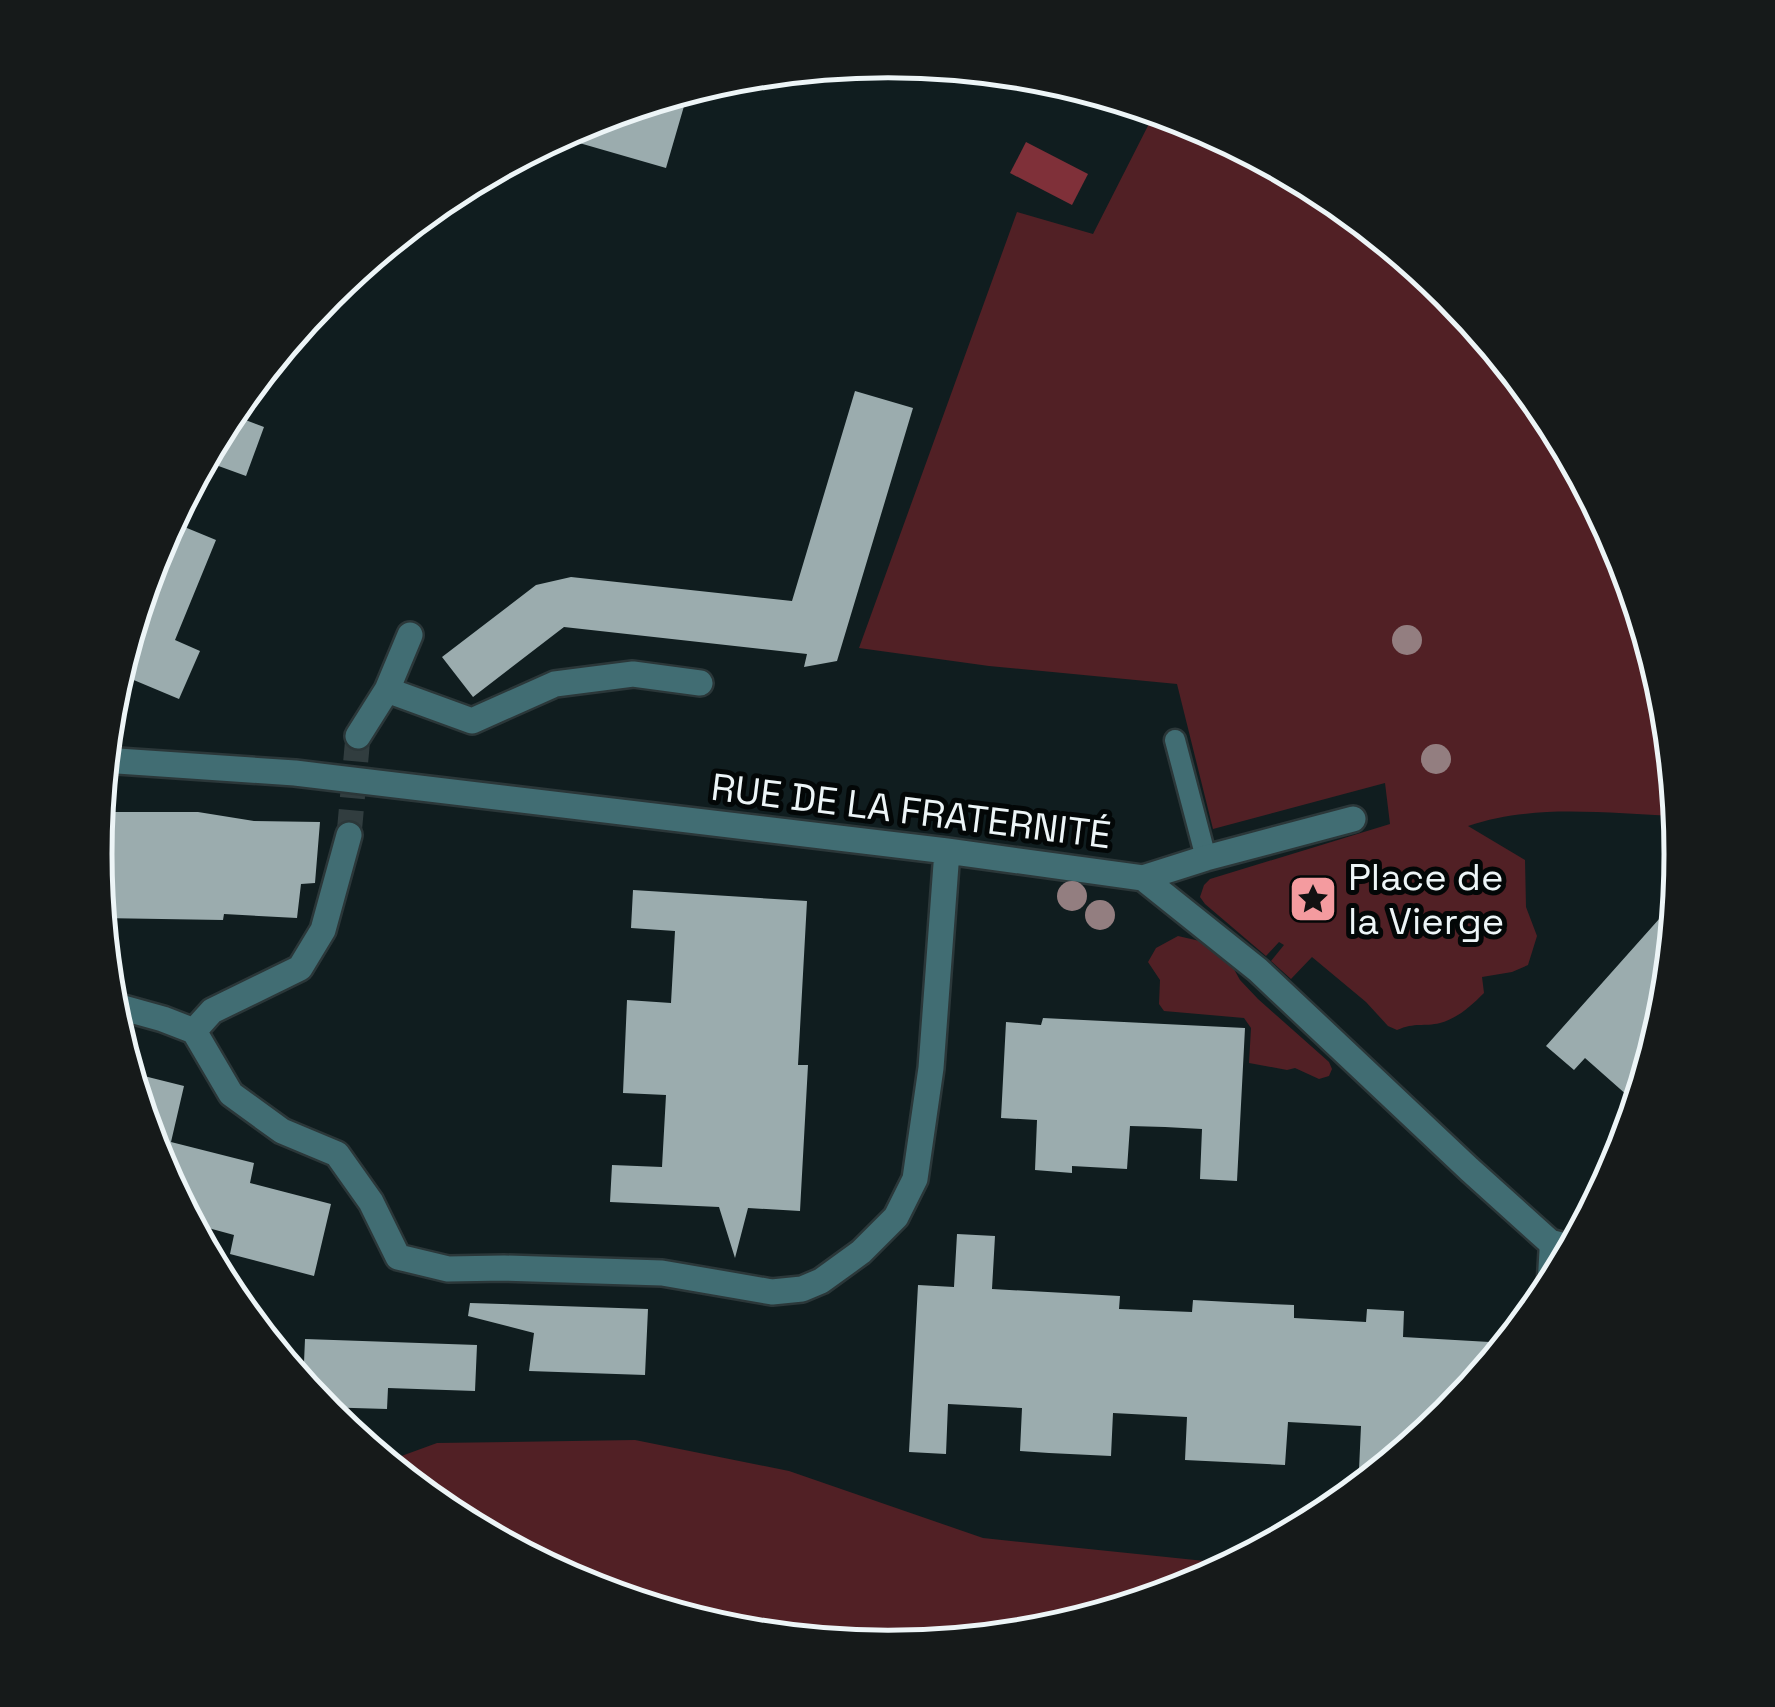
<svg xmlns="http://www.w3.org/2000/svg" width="1775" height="1707" font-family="'Space Grotesk',sans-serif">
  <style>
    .green { fill: #512025 }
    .water { fill: #7f3039 }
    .building { fill: #9bacae }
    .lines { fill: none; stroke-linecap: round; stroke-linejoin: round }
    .street-tunnel { stroke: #313d3f; stroke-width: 25; stroke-dasharray: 25 12; stroke-linecap: butt }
    .lane-casing { stroke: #2b3739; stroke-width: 25 }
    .street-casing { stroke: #2b3739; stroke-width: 30 }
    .lane { stroke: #416d73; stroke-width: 20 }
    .street { stroke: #416d73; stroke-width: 25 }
    .tree { fill: #937e80 }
    .labels { text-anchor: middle; stroke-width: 10; stroke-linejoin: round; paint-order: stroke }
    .street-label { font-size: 38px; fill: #edf5f7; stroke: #030707 }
    .poi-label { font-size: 38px; fill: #edf5f7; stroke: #030707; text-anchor: start }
    .rim { fill: none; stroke: #edf5f7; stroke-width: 5 }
  </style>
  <rect width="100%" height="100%" fill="#101d1f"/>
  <path class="green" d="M 1156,110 L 1192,121 L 1329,194 L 1449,293 L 1548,413 L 1621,550 L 1666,699 L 1677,816 C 1608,814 1535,803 1468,826 L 1525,860 L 1526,907 L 1537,936 L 1528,965 L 1512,972 L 1482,977 L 1484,993 C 1471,1006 1458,1018 1440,1023 C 1424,1027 1415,1022 1397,1030 L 1388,1026 L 1366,1002 L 1312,957 L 1291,979 L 1271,961 L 1284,945 L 1279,942 L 1266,956 L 1205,904 L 1200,897 L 1204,885 L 1210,879 L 1390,824 L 1385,783 L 1213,829 L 1177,684 L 989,666 L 859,648 L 1017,212 L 1093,234 Z
    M 1178,936 L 1204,942 L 1230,962 L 1240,980 L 1258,999 L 1329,1062 L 1332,1069 L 1329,1076 L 1319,1079 L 1295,1068 L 1287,1070 L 1249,1063 L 1251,1028 L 1244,1018 L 1164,1011 L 1159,1004 L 1160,980 L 1148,962 L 1156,948 Z
    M 635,1440 L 789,1471 L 983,1538 L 1234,1564 L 1191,1587 L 1042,1632 L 887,1647 L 732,1632 L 583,1586 L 446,1513 L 385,1462 L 437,1443 Z"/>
  <path class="water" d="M 1026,142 L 1088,174 L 1072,205 L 1010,173 Z"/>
  <path class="building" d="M 689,89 L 666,168 L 555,136 L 584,120 Z
    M 855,391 L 913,408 L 837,661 L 804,667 L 807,654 L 564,627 L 473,697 L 442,657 L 536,585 L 571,577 L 792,601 Z
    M 227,413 L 264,427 L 246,476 L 202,460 Z
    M 170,521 L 216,540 L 175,640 L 200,651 L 179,699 L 117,673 L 155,549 Z
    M 98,812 L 198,812 L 254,821 L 320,822 L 315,883 L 301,884 L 297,918 L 224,914 L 223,920 L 100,918 L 94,853 Z
    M 633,890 L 807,901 L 798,1065 L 808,1065 L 800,1211 L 748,1208 L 735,1258 L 719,1207 L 610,1202 L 612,1165 L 662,1167 L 666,1095 L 623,1093 L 627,1000 L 671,1003 L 675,931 L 631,928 Z
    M 1676,900 L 1666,1009 L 1637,1104 L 1585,1058 L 1574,1070 L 1546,1046 Z
    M 1043,1018 L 1245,1028 L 1237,1181 L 1200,1179 L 1202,1129 L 1165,1127 L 1130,1126 L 1127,1169 L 1072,1166 L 1072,1173 L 1035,1170 L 1037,1120 L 1001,1118 L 1006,1022 L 1041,1025 Z
    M 128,1072 L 184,1086 L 171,1142 L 254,1163 L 250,1183 L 331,1204 L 314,1276 L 230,1254 L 234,1235 L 190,1223 L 154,1157 Z
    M 957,1234 L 995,1236 L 992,1289 L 1120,1296 L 1119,1309 L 1192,1312 L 1193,1300 L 1230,1302 L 1294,1305 L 1294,1318 L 1366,1322 L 1367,1309 L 1404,1311 L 1403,1337 L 1507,1343 L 1448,1415 L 1380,1471 L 1359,1470 L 1361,1426 L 1288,1422 L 1285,1465 L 1185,1460 L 1187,1417 L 1113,1413 L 1111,1456 L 1049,1453 L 1020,1451 L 1022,1408 L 948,1404 L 946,1454 L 909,1452 L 918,1285 L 954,1287 Z
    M 470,1303 L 648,1309 L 645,1375 L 529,1371 L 534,1333 L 468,1316 Z
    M 305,1339 L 477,1345 L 475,1391 L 388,1388 L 387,1409 L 320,1407 L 303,1386 Z"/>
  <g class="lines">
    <path class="street-tunnel" d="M 349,835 L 358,736"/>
    <g class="lane-casing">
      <path id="lane" d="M 1175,740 L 1206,858
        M 1547,1295 L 1550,1242"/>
    </g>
    <g class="street-casing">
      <path id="street" d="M 387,690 L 472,721 L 555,684 L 633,674 L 700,683
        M 358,736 L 387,690 L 410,635
        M 103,760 L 295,773 L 947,851 L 1143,878 L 1258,970 L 1469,1169 L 1550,1242 L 1572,1248
        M 1143,878 L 1206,858 L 1353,819
        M 109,1004 L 163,1019 L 194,1031 L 231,1094 L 282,1131 L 337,1154 L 371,1202 L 398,1257 L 448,1269 L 504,1268 L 662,1273 L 772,1292 L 802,1289 L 821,1281 L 861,1252 L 896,1217 L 915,1179 L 931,1068 L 947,851
        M 194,1031 L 212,1011 L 300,968 L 323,930 L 349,835"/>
    </g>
    <use href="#lane" class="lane"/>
    <use href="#street" class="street"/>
  </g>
  <g class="tree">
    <circle cx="1407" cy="640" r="15"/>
    <circle cx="1436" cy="759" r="15"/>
    <circle cx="1072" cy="896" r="15"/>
    <circle cx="1100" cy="915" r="15"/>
  </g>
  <defs>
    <g id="sight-square" transform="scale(2.5)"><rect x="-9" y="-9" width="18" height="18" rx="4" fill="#f49b9f" stroke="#030707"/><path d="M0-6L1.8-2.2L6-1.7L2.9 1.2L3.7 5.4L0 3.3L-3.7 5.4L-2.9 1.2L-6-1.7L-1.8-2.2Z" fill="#111"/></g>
  </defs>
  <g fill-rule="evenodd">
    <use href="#sight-square" x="1313" y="899"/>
  </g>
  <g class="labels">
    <g class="street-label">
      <text transform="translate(911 811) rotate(7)" y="13">RUE DE LA FRATERNITÉ</text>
    </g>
    <g class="poi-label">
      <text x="1348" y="890">Place de<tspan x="1348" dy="44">la Vierge</tspan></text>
    </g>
  </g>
  <path d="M0 0H1775V1707H0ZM112 854a776 776 0 1 1 1552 0a776 776 0 1 1-1552 0Z" fill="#161a1a" fill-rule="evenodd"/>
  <path class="rim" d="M112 854a776 776 0 1 1 1552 0a776 776 0 1 1-1552 0Z"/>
</svg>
